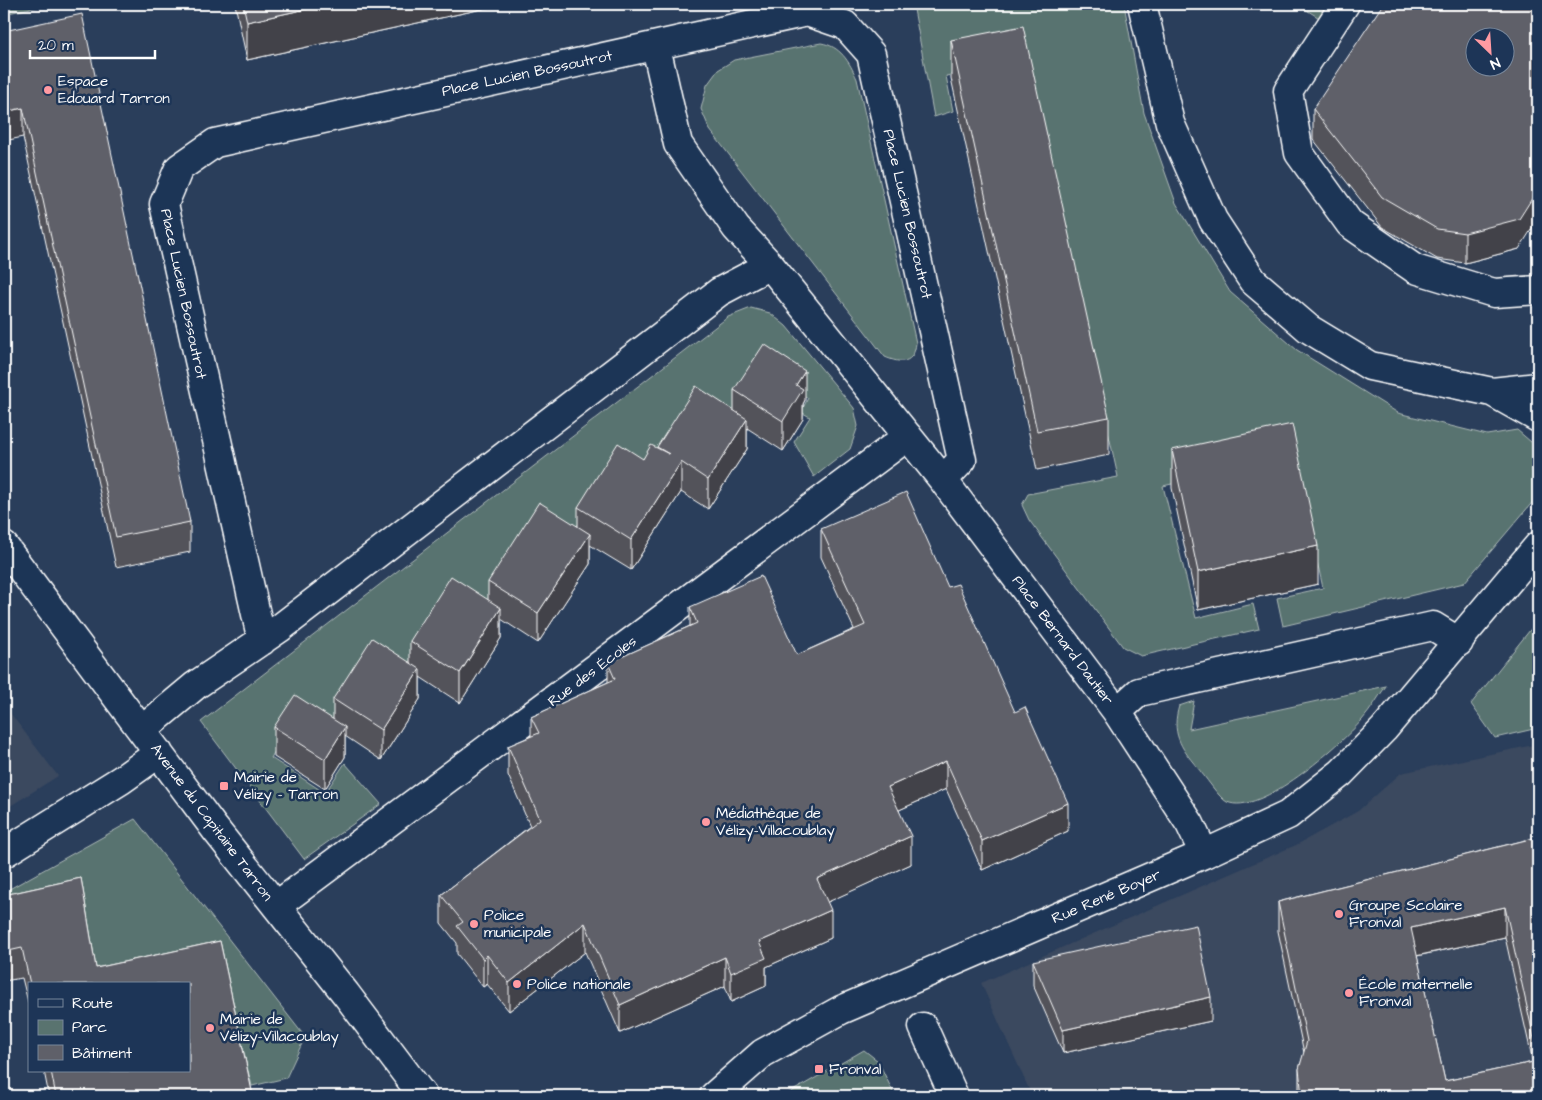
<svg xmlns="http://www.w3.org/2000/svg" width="1542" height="1100" font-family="'Architects Daughter',sans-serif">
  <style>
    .built { fill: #3a485f }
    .green { fill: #59736f; stroke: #acb9b7 }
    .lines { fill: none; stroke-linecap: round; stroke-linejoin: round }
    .minor-casing { stroke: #fff; stroke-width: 31 }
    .minor { stroke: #1d3557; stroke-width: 28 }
    .wall { fill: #52535a; stroke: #fff; fill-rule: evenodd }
    .shaded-wall { fill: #42434a; stroke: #fff }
    .building { fill: #5f6069; stroke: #fff; fill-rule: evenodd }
    .poi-dot { fill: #ff9aa2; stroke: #1d3557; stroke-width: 2 }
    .labels { text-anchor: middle; stroke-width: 5; stroke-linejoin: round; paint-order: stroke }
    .street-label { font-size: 15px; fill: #fff; stroke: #1d3557 }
    .poi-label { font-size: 15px; fill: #fff; stroke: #1d3557; text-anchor: start }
  </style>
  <rect width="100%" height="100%" fill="#2a3e5b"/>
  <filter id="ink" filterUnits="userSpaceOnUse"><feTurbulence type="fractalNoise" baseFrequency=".02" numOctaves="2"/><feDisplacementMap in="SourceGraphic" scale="10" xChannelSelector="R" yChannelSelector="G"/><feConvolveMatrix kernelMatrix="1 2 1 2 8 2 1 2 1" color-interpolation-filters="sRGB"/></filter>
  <g filter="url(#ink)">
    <path class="built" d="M 4,705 L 58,776 L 4,810 Z
      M 1538,744 L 1538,1096 L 1032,1096 L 981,983 L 1298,844 L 1358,811 L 1401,773 Z"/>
    <path class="green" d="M 4,4 L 49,4 L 4,14 Z
      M 913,4 L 1124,4 L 1144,113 L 1176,203 L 1230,292 L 1297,350 L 1398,413 L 1487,435 L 1517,430 L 1538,448 L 1536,498 L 1464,583 L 1283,626 L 1277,598 L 1323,588 L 1294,456 L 1163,486 L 1196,618 L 1253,604 L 1259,629 L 1141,656 L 1123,647 L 1029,520 L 1022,505 L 1028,494 L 1118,477 L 1027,58 L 946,76 L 953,111 L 934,117 Z
      M 1297,4 L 1324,4 L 1333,10 L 1324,21 Z
      M 821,43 C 840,46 849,61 857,79 L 916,343 C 914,364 901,364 885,357 L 710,130 L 701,109 L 707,85 L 718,70 L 734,60 Z
      M 751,308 L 770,313 L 786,326 L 854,408 L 858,426 L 850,449 L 814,477 L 794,442 L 810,417 L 801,412 L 808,398 L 762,371 L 722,429 L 643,484 L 617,470 L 564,544 L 476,619 L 449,604 L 397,681 L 370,664 L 320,737 L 291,721 L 271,758 L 325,793 L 345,763 L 381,804 L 304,859 L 201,722 L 728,317 Z
      M 1538,620 L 1538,728 L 1495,738 L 1471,704 Z
      M 1386,686 C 1378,697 1371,710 1362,720 C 1340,745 1260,817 1227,802 C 1219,798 1204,775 1197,767 C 1180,747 1171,732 1179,706 L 1194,701 L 1189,729 Z
      M 135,819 L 305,1037 L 286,1078 L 252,1086 L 221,967 L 72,984 L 4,918 L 4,892 Z
      M 864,1050 L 878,1061 L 895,1096 L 784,1096 Z"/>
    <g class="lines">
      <g class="minor-casing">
        <path id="minor" d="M 1142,4 L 1170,123 L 1213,220 L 1253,281 L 1309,329 L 1370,366 L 1492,392 L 1538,387
          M 1345,4 L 1288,91 L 1299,153 L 1350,224 L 1415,269 L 1494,293 L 1538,290
          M 656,47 L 678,144 L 736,228 L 770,265 L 943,480 L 1117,712 L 1190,824 L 1204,854
          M 1492,392 L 1538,418
          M 4,546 L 215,829 L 346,994 L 423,1096
          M 262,641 L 164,204 L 179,168 L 215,143 L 807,12 L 845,25 L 871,54 L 962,460 L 943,480
          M 1117,712 L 1139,692 L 1433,626 L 1459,642
          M 142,730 L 196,685 L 280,628 L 719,292 L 770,265
          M 4,853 L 121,780 L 159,753
          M 276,906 L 908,436
          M 923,1027 L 954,1096
          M 714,1096 L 763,1053 L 841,1010 L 1204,854 L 1288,815 L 1341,773 L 1384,729 L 1538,546"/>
      </g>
      <use href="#minor" class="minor"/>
    </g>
    <path class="wall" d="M 235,4 L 505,4 L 247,60 Z
      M 4,31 L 190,522 L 190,552 L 116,567 L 23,137 Z
      M 951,40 L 1109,417 L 1109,455 L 1037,470 L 951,78 Z
      M 1313,109 L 1519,249 L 1465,263 L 1437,259 L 1382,227 L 1313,139 Z
      M 734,390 L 805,400 L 803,404 L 803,419 L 783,451 L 747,428 L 747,449 L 708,509 L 681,492 L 631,570 L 590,545 L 590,564 L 538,643 L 501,619 L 501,638 L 460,703 L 420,677 L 420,699 L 381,760 L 345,736 L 345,757 L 325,789 L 274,757 L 274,727 L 333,720 L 333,699 L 410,663 L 410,641 L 488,600 L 488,582 L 578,526 L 578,507 L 657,448 L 657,447 L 734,411 Z
      M 1172,450 L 1318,584 L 1198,610 L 1172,488 Z
      M 821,529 L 948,587 L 1068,831 L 982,870 L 946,789 L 899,810 L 911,864 L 827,902 L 831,938 L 766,967 L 766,986 L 731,1002 L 725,986 L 620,1033 L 585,952 L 509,1011 L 487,984 L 483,987 L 457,954 L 457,943 L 441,923 L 441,895 L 530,826 L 508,775 L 508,746 L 531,736 L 531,717 L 608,682 L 608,663 L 690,626 L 690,607 L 797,655 L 854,629 L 821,557 Z
      M 1538,837 L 1538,1096 L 1299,1096 L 1299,1069 L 1304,1053 L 1278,931 L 1278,902 ZM 1505,937 L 1533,1062 L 1445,1081 L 1417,956 Z
      M 81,878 L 96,968 L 220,941 L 253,1096 L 49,1096 L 44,1071 L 189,1071 L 189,984 L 29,984 L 29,1006 L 22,978 L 4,981 L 4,895 Z
      M 1033,961 L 1211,1021 L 1063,1053 L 1033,985 Z"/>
    <path class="shaded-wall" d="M 329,4 L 505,4 L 247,60 L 247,22 Z
      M 23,108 L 23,137 L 4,141 L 4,112 Z
      M 1538,189 L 1538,219 L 1519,249 L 1465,263 L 1465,233 Z
      M 805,371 L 805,400 L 803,404 L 803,419 L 783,451 L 783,421 L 796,385 Z
      M 747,419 L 747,449 L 708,509 L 708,480 Z
      M 681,462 L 681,492 L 631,570 L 631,540 Z
      M 590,534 L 590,564 L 538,643 L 538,613 Z
      M 1318,546 L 1318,584 L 1198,610 L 1198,572 Z
      M 501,608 L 501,638 L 460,703 L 460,673 Z
      M 420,669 L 420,699 L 381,760 L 381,730 Z
      M 345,727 L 345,757 L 325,789 L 325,759 Z
      M 946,761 L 946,789 L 888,815 L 888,787 Z
      M 1068,803 L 1068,831 L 982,870 L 982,841 Z
      M 911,836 L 911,864 L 817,907 L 817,879 Z
      M 1505,907 L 1505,937 L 1411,957 L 1411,928 Z
      M 831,910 L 831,938 L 766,967 L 766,986 L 731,1002 L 731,973 L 759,942 Z
      M 585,923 L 585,952 L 509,1011 L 509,983 Z
      M 487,955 L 487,984 L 483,987 L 483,959 Z
      M 725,957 L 725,986 L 620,1033 L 620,1005 Z
      M 1211,997 L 1211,1021 L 1063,1053 L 1063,1030 Z"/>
    <path class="building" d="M 243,4 L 329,4 L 247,22 Z
      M 1383,4 L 1538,4 L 1538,189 L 1519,219 L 1465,233 L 1437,229 L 1382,197 L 1313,109 ZM 1474,38 L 1504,38 L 1504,68 L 1474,68 Z
      M 82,14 L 190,522 L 116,537 L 23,108 L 4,112 L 4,31 Z
      M 1023,26 L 1109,417 L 1037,431 L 951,40 Z
      M 764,344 L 805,371 L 796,385 L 803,389 L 783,421 L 734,390 Z
      M 696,386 L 747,419 L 708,480 L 681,462 L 631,540 L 578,507 L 618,443 L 643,459 L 651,445 L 669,454 L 657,447 Z
      M 1292,424 L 1318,546 L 1198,572 L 1172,450 Z
      M 906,492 L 948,587 L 958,584 L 1015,712 L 1025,707 L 1068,803 L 982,841 L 946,761 L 888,787 L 911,836 L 817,879 L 831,910 L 759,942 L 766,958 L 731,973 L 725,957 L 620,1005 L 585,923 L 509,983 L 487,955 L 483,959 L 457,926 L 463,922 L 441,895 L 540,819 L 508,746 L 539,733 L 531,717 L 615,679 L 608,663 L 697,623 L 690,607 L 761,576 L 797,655 L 865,625 L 821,529 Z
      M 539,502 L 590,534 L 538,613 L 488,582 Z
      M 451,576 L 501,608 L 460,673 L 410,641 Z
      M 372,638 L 420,669 L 381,730 L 333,699 Z
      M 295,695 L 345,727 L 325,759 L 274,727 Z
      M 1538,837 L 1538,1057 L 1505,907 L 1411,928 L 1445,1081 L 1538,1061 L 1538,1096 L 1302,1096 L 1299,1069 L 1307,1041 L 1278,902 Z
      M 81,878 L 96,968 L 220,941 L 253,1096 L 55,1096 L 56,1096 L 51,1071 L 189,1071 L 189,984 L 30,984 L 22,948 L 4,952 L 4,895 Z
      M 1196,925 L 1211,997 L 1063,1030 L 1033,961 Z"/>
  </g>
  <g class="poi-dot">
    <circle cx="48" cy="90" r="5"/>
    <rect x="219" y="781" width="10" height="10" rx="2.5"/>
    <circle cx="706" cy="822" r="5"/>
    <circle cx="1339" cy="914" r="5"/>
    <circle cx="474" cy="924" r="5"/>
    <circle cx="517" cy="984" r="5"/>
    <circle cx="1349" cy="993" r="5"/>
    <circle cx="210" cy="1028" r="5"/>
    <rect x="814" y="1064" width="10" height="10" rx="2.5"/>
  </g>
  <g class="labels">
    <g class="street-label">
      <text transform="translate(527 73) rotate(-12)" y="5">Place Lucien Bossoutrot</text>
      <text transform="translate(908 214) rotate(77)" y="5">Place Lucien Bossoutrot</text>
      <text transform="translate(184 294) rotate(78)" y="5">Place Lucien Bossoutrot</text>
      <text transform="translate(1063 640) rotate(53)" y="5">Place Bernard Dautier</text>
      <text transform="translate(592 671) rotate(-37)" y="5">Rue des Écoles</text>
      <text transform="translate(212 822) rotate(53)" y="5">Avenue du Capitaine Tarron</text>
      <text transform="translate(1106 896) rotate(-23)" y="5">Rue René Boyer</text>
    </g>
    <g class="poi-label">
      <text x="58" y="86">Espace<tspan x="58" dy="17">Edouard Tarron</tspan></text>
      <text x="234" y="782">Mairie de<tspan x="234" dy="17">Vélizy - Tarron</tspan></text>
      <text x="716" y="818">Médiathèque de<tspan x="716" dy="17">Vélizy-Villacoublay</tspan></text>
      <text x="1349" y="910">Groupe Scolaire<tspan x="1349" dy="17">Fronval</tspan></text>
      <text x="484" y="920">Police<tspan x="484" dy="17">municipale</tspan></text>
      <text x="527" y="989">Police nationale</text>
      <text x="1359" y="989">École maternelle<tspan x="1359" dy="17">Fronval</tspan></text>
      <text x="220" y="1024">Mairie de<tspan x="220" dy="17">Vélizy-Villacoublay</tspan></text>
      <text x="829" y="1074">Fronval</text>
    </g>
  </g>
  <rect width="1542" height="1100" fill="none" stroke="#1d3557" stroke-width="20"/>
  <rect x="10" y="10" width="1522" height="1080" fill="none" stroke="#fff" stroke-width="2" filter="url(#ink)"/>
  <rect x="28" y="982" width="162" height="90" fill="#1d3557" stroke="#77869a"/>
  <rect x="38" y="999" width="25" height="8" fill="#1d3557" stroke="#77869a"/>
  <text x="72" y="1008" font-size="15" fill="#ffffff">Route</text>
  <rect x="38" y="1020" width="25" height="15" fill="#59736f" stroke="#77869a"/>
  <text x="72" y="1032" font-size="15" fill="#ffffff">Parc</text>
  <rect x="38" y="1045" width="25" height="15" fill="#5f6069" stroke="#77869a"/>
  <text x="72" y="1058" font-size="15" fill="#ffffff">Bâtiment</text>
  <g transform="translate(1490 52) rotate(155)"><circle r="24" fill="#1d3557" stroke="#77869a"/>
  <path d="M0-4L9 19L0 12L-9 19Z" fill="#ff9aa2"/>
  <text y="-8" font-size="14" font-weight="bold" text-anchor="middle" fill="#ffffff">N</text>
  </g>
  <path d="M30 50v8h125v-8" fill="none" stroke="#ffffff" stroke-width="2.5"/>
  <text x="38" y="50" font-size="15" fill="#ffffff" stroke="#1d3557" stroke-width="4" paint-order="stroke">20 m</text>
</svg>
